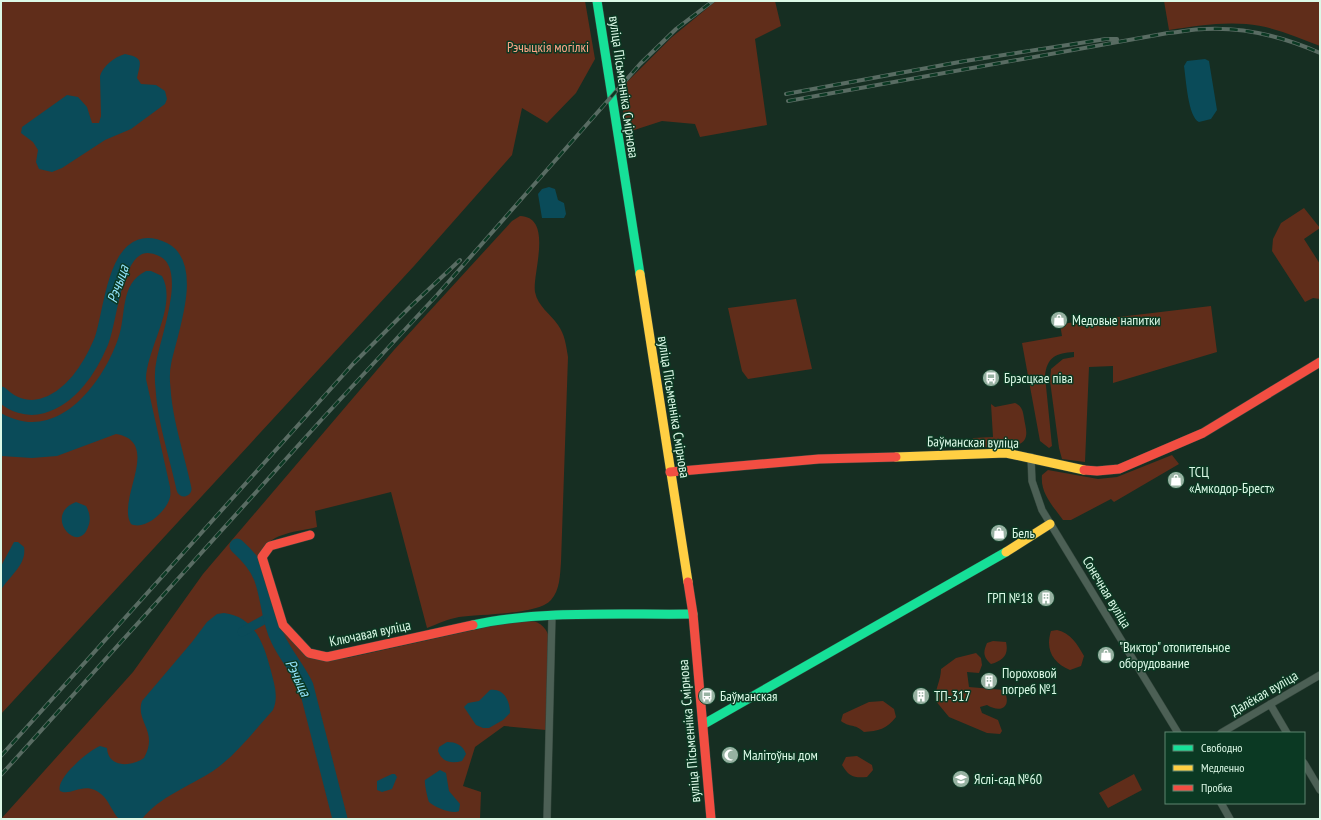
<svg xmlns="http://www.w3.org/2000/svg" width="1321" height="820" font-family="'PT Sans Narrow',sans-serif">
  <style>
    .green { fill: #602d1a }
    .water { fill: #0a4b59 }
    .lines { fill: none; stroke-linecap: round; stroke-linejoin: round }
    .canal { stroke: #0a4b59; stroke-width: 9 }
    .river { stroke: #0a4b59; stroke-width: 15 }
    .street-casing { stroke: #34473d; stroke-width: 8 }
    .fast-casing { stroke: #34473d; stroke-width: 10 }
    .slow-casing { stroke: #34473d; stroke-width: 10 }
    .jam-casing { stroke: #34473d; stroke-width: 10 }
    .street { stroke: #4c6055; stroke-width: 7 }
    .fast { stroke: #16e098; stroke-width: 9 }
    .slow { stroke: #ffcf43; stroke-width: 9 }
    .jam { stroke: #f24e42; stroke-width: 9 }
    .rail-casing { stroke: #596c63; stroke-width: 4 }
    .rail { stroke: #0b3923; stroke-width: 2.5; stroke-dasharray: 8; stroke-linecap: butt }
    .labels { text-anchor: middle; stroke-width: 3; stroke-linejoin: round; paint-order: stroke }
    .park-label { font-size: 14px; fill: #fea588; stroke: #0b3923 }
    .street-label { font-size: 14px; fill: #dcf9e7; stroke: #0b3923 }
    .poi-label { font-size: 14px; fill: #dcf9e7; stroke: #0b3923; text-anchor: start }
    .water-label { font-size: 15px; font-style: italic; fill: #92e3fb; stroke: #0b3923 }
  </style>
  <rect width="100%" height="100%" fill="#162e22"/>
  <path class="green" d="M 1,1 L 585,1 L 595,59 L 576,93 L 547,123 L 522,108 L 512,155 L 414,266 L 1,714 Z
    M 716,1 L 775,1 L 781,26 L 755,39 L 767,125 L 700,137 L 695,124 L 662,121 L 625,133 L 621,88 L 672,37 Z
    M 1164,1 L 1320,1 L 1320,46 C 1296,37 1272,26 1246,24 C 1220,22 1195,26 1169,30 Z
    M 1304,208 L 1320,228 L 1304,239 L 1320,264 L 1320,299 L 1313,298 L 1305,302 L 1272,251 L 1273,239 L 1281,223 Z
    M 520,216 C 554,217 532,274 535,292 C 538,307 550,313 558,325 C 565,335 566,345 568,357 L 561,562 C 560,575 560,590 551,600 C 538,615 480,614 459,617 C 448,619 437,624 427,628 L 391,492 L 315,511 L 317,527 C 298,532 271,532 262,552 L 285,633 L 327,660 L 347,658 L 505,623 C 526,621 542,615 550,639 L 546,730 L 504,726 L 475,747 L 463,786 L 481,792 L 480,819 L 1,819 L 133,672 L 203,574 L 394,350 L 512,221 Z
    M 796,299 L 812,369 L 748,379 L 742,371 L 728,308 Z
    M 1211,306 L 1217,352 L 1113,383 L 1113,366 L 1089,367 L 1085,462 L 1062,459 L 1059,448 L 1050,381 L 1051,369 L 1063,359 L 1074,357 L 1074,352 C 1056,353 1047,357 1045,376 L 1052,446 L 1049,448 L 1040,441 L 1022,343 L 1062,336 L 1060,324 Z
    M 1015,403 C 1022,406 1023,411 1024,418 C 1025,425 1028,433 1025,439 C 1020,451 982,447 971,446 L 973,438 L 993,437 L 991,404 L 995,407 Z
    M 1172,455 L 1179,464 L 1114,502 L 1111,499 L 1071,520 L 1063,520 C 1053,506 1040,493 1042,475 L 1048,470 L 1098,479 L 1117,477 Z
    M 1057,630 C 1071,633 1077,644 1084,656 L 1081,666 L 1070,670 C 1053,663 1045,650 1051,631 Z
    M 993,641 L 1006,642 C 1009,655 1003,661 991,664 C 983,657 983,652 987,643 Z
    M 976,653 L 981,658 L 982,665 L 979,673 L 967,672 L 969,687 L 1004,690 C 1012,706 1002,714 987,705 L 980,707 L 982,713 L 998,720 L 1002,731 L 1000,734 L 987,733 L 949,717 L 935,700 C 935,689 941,680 941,669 L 956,658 Z
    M 869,702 L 883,701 L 894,709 L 896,717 C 887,729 878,731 864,732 C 854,723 850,728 841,721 L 843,714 Z
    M 857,756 L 872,765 L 873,770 L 867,777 C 854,778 849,777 842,765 L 846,757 Z
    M 1134,774 L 1142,790 L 1108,808 L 1099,793 Z"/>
  <path class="water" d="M 125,54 C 145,58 140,63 137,78 L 141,84 L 156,85 L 165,91 L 167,99 L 165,104 L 131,129 L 105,140 L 62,168 L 52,172 L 39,169 L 36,162 L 38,150 L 33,142 L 21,133 L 22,127 L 67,95 L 78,97 L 87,107 L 92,123 L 99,123 L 101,116 L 100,76 C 103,66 114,57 125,54 Z
    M 1205,59 L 1209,61 L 1217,110 L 1211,119 L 1199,122 C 1188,117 1186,79 1184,66 L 1187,61 Z
    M 549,187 L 555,189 L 558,200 L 564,203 L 566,214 L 564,218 L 542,218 L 538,194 L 542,189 Z
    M 146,271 L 151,271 L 162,276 C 178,306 147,347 146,379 L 170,487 C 170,490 171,494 170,497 C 167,511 145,531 131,524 C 116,499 163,442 116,434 L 57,456 L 32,458 L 1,456 L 1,413 C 56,445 102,385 118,339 C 127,315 119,284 146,271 Z
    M 76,502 L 86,506 C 90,513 91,520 88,527 C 78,556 42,515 76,502 Z
    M 14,542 L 18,542 L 24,547 C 27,565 9,576 1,590 L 1,566 Z
    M 224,613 C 255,617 264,644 271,671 C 274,684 279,696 273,710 C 254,731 236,755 213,771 C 190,786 159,797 142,819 L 119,819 C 112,812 109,800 101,794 C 84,780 71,797 60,791 C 55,779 89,750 100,746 L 107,748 C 108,768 131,767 144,758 C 159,731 135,722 142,701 L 192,642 L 207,622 L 217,614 Z
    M 490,690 C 504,688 510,701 510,713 L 503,720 L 489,728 L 483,728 L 476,725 L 464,707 L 468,703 L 479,701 Z
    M 447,742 C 456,742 463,745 466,754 L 462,761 C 451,764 442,762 438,751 L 439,747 Z
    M 440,770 L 446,773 L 449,791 L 460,804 L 459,811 C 453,815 434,807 429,802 C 428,800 424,783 425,780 Z
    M 392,774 L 395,774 L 397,777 L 392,789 L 382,792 L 377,790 L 377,781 Z"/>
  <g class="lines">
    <path class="canal" d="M 242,632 L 269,617"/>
    <path class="river" d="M 1,394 C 12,405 27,410 42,406 C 71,398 90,368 101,342 C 112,316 114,224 164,250 C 196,267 169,335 164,361 C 162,370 162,379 163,388 C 165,422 177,456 184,489
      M 237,546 C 247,555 256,565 261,577 C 269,597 268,619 278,639 C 286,656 298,669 306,686 L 340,819"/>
    <g class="street-casing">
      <path id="street" d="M 1031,457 L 1032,481 L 1042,510 L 1178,733
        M 1270,704 L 1287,733
        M 1221,733 L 1320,675
        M 1304,763 L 1320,790
        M 1221,803 L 1230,819
        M 547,819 L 552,616"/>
    </g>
    <g class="fast-casing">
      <path id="fast" d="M 597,1 L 640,274
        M 473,625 C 541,610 623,615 693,614
        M 704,724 L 1006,552"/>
    </g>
    <g class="slow-casing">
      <path id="slow" d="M 640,274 L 688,582
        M 896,457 L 1006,453 L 1084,470
        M 1006,552 L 1050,524"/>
    </g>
    <g class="jam-casing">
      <path id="jam" d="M 1084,470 L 1097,471 L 1119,469 L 1203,433 L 1320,362
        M 670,472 L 819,459 L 896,457
        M 310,535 L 270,546 L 262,557 L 283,625 L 309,653 L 327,657 L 473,625
        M 688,582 L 693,614 L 711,819"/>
    </g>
    <use href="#street" class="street"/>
    <use href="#fast" class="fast"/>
    <use href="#slow" class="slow"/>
    <use href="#jam" class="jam"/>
    <g class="rail-casing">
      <path id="rail" d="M 786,94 L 965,61 L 1106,39 L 1117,39
        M 788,101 L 1168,33 C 1180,32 1193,29 1205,29 C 1245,27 1284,37 1320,53
        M 1,756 L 353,364 L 411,306 L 460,260
        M 1,775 L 323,418 L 437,295 L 640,64 L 676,29 L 713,1"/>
    </g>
    <use href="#rail" class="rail"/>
  </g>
  <defs>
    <g id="shop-disc" transform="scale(0.9)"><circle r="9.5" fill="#97b2a2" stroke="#0b3923"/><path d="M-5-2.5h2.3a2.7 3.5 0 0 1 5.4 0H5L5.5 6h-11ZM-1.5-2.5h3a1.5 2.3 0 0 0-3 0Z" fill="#fff"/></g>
    <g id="bus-disc" transform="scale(0.9)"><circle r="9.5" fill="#97b2a2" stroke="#0b3923"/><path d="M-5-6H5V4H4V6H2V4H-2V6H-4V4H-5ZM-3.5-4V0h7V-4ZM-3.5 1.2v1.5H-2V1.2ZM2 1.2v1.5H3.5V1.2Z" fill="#fff"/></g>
    <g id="building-disc" transform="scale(0.9)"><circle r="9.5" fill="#97b2a2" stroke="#0b3923"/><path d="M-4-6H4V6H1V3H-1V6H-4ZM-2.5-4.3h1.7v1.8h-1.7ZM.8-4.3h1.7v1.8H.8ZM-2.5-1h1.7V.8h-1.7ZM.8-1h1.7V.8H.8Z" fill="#fff"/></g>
    <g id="mosque-disc" transform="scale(0.9)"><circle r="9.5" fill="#97b2a2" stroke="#0b3923"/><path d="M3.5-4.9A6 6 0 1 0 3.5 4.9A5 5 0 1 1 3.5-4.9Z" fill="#fff"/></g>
    <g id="school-disc" transform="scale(0.9)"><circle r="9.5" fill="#97b2a2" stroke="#0b3923"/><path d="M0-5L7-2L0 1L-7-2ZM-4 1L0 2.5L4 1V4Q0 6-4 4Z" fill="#fff"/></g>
  </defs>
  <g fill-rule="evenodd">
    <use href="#shop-disc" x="1059" y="320"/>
    <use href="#bus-disc" x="991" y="378"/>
    <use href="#shop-disc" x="1176" y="480"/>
    <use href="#shop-disc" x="999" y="533"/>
    <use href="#building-disc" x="1046" y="598"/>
    <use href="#shop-disc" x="1106" y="655"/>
    <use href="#building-disc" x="989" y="681"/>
    <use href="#bus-disc" x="707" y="696"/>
    <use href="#building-disc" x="921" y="696"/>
    <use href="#mosque-disc" x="730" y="755"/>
    <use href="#school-disc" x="961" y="779"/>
  </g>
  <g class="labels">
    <g class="park-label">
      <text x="548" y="52">Рэчыцкія могілкі</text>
    </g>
    <g class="street-label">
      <text transform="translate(624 87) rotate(82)" y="5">вуліца Пісьменніка Смірнова</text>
      <text transform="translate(674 407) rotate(81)" y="5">вуліца Пісьменніка Смірнова</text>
      <text transform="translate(973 442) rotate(1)" y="5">Баўманская вуліца</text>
      <text transform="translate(1107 592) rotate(59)" y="5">Сонечная вуліца</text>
      <text transform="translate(370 633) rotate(-12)" y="5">Ключавая вуліца</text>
      <text transform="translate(1264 693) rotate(-30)" y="5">Далёкая вуліца</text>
      <text transform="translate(689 731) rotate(-95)" y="5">вуліца Пісьменніка Смірнова</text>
    </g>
    <g class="poi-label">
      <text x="1072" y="325">Медовые напитки</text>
      <text x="1004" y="383">Брэсцкае піва</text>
      <text x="1189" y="477">ТСЦ<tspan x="1189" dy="16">«Амкодор-Брест»</tspan></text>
      <text x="1012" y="538">Бель</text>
      <text x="1033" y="603" text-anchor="end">ГРП №18</text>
      <text x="1119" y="652">"Виктор" отопительное<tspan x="1119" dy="16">оборудование</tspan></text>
      <text x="1002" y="678">Пороховой<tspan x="1002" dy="16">погреб №1</tspan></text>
      <text x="720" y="701">Баўманская</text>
      <text x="934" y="701">ТП-317</text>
      <text x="743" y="760">Малітоўны дом</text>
      <text x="974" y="784">Яслі-сад №60</text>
    </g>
    <g class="water-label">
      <text transform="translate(118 284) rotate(-71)" y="5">Рэчыца</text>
      <text transform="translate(298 678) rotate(64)" y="5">Рэчыца</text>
    </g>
  </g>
  <rect width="1321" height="820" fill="none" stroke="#dcf9e7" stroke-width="4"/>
  <rect x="1165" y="732" width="140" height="72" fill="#0b3923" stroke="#5f8671"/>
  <rect x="1173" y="745" width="20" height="6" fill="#16e098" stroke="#5f8671"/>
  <text x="1201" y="752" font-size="12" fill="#dcf9e7">Свободно</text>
  <rect x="1173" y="765" width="20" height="6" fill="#ffcf43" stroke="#5f8671"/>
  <text x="1201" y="772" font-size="12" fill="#dcf9e7">Медленно</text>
  <rect x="1173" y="785" width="20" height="6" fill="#f24e42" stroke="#5f8671"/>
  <text x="1201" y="792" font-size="12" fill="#dcf9e7">Пробка</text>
</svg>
